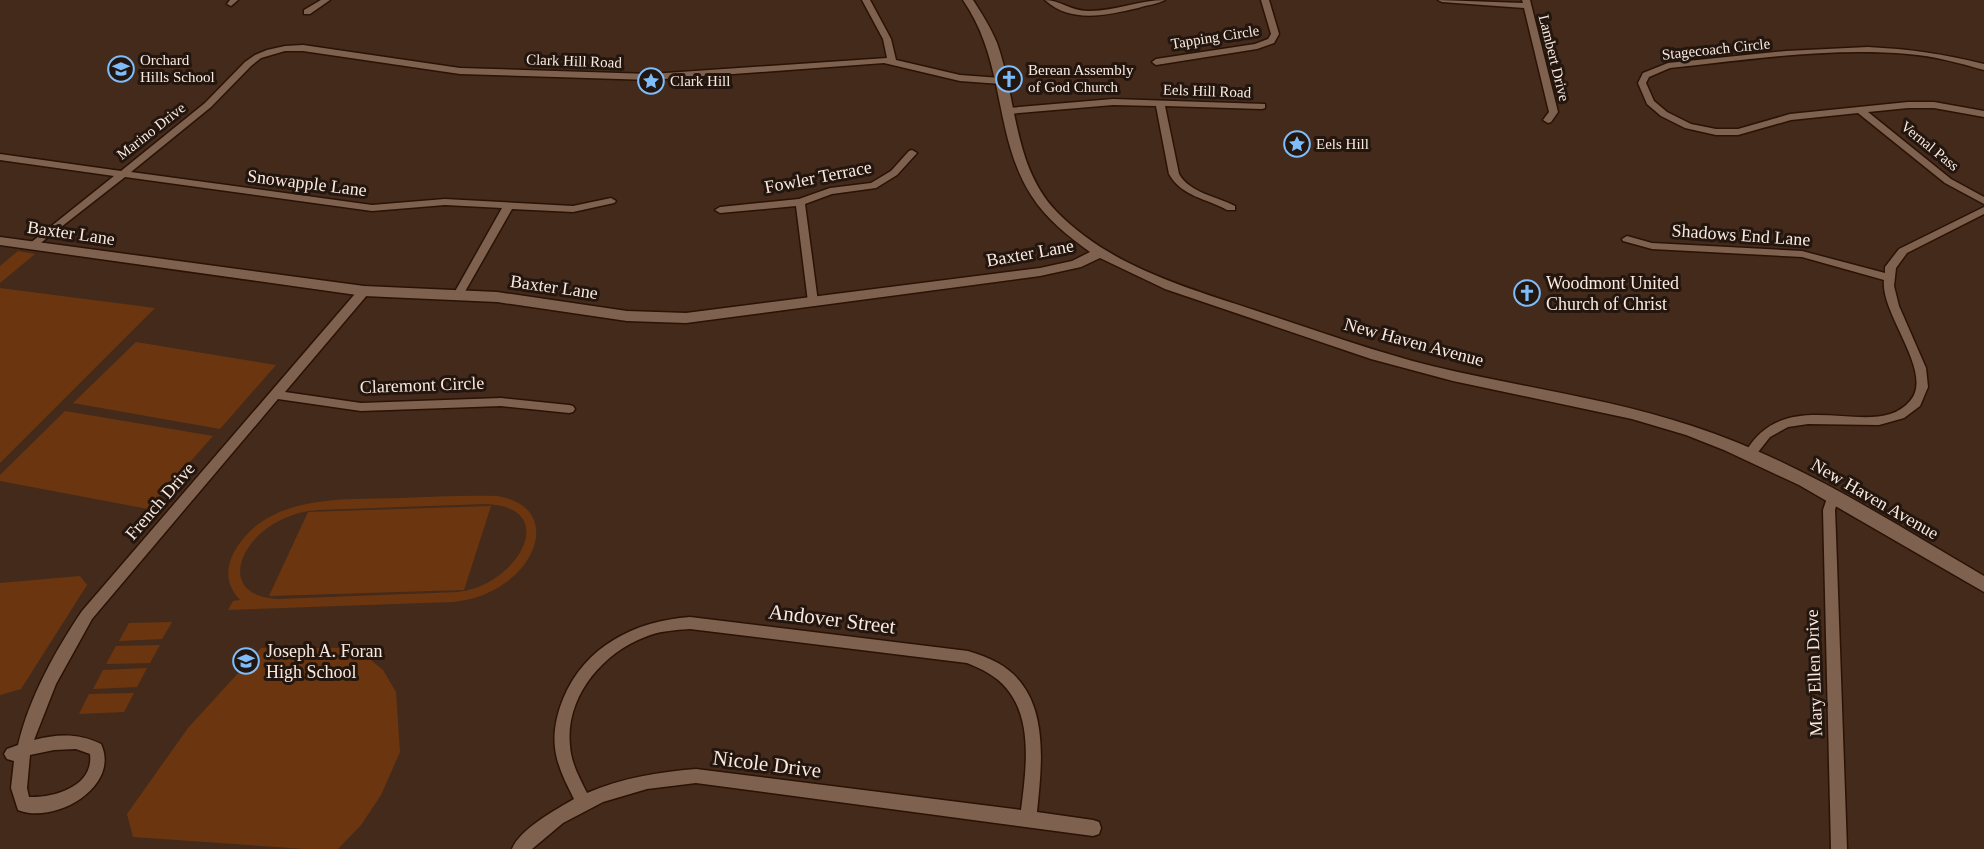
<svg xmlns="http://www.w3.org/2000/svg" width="1984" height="849" font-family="Georgia,serif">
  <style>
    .green { fill: #6b360f; fill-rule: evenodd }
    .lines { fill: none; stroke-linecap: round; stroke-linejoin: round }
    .street-casing { stroke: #2a1204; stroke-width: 3 }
    .secondary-casing { stroke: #2a1204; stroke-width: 3 }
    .street { fill: #7e614f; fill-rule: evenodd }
    .secondary { fill: #7e614f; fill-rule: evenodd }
    .labels { text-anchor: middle; stroke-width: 6; stroke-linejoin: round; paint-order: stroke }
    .far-street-label { font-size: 15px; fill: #fae9df; stroke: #22160f }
    .far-poi-label { font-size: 15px; fill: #fae9df; stroke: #22160f; text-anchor: start }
    .street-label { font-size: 18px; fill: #fae9df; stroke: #22160f }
    .poi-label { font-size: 18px; fill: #fae9df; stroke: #22160f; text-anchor: start }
    .near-street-label { font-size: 21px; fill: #fae9df; stroke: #22160f }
  </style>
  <rect width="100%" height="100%" fill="#442a1b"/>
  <path class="green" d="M 18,251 L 35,254 L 0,283 L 0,266 Z
    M 0,288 L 155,308 L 0,463 Z
    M 136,342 L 276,365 L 220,429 L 73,403 Z
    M 65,411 L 213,436 L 148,509 L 0,481 L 0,475 Z
    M 497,496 C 553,505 543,557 505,583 C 490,594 472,600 453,602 L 228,610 L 233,601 L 240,600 C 227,586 225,571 233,554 C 265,493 343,500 401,498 C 433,497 465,495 497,496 ZM 485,504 C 562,506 519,585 458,592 L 278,599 C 226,597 233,554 266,529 C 281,518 299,511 318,510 Z
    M 491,506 L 464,590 L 269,596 L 308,512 Z
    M 80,576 L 87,585 L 21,689 L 0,695 L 0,583 Z
    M 172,622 L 162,639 L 119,641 L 129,623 Z
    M 160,645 L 150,663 L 106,664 L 116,646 Z
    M 261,648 L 352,648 L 361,652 L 383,670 L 396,692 L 400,752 L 381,795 L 361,825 L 338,849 L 306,849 L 133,837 L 127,814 L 188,728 Z
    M 147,668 L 137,687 L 93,689 L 103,670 Z
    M 134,693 L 124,712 L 79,714 L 89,694 Z"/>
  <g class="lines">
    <g class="street-casing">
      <path id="street" d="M 230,0 L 238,0 L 231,6 L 227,4 Z
        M 321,0 L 330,0 L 310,14 L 304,14 L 304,10 Z
        M 862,0 L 870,0 L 891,39 L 896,60 L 960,75 L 1001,78 L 1005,81 L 1001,84 L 960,81 L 884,63 L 651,80 L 460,74 L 303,51 L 285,51 L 261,58 L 251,66 L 211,107 L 131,172 L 372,205 L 445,199 L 573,206 L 611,198 L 616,201 L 614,203 L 573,212 L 512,209 L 463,295 L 458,299 L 453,295 L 502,208 L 445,205 L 372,211 L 125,177 L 33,249 L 29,248 L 28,246 L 29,244 L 114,176 L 0,160 L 0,154 L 121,171 L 205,103 L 245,62 L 255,55 L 267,50 L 285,46 L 303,45 L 460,68 L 651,74 L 887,58 L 883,39 Z
        M 1045,0 C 1061,0 1071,12 1090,11 C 1116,11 1139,0 1165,0 C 1158,4 1147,5 1138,8 C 1107,15 1071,24 1045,0 Z
        M 1261,0 L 1269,0 L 1279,34 L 1274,43 L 1257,49 L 1156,65 L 1152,62 L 1156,59 L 1255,44 L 1268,39 L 1271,34 Z
        M 1438,0 L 1523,3 L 1522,0 L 1530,0 L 1558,112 L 1551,122 L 1548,123 L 1543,120 L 1549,112 L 1524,8 L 1442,2 Z
        M 1868,47 C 1908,49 1945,54 1984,64 L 1984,70 C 1959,63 1934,56 1908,54 C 1828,47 1748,60 1670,68 L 1649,77 L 1646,83 L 1654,101 L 1667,112 L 1691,124 L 1716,129 L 1738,129 L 1790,114 L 1908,102 L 1934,102 L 1984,111 L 1984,117 L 1934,108 L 1908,108 L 1868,112 L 1951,179 L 1984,197 L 1984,204 L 1945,183 L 1858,113 L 1791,120 L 1738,135 L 1716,135 L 1685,128 L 1661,116 L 1647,104 L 1638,83 L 1643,73 L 1668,63 L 1786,51 Z
        M 1113,99 L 1265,104 L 1265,108 L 1262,109 L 1165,106 L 1179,174 C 1190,193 1216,196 1235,206 L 1235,210 L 1227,210 C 1206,198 1182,197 1169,174 L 1156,106 L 1113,105 L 1008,114 L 1004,111 L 1008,108 Z
        M 912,150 L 917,153 L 897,175 L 876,188 L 832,194 L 805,204 L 818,302 L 817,305 L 813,306 L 808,302 L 796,206 L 720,213 L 715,210 L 720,207 L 799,199 L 830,188 L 871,183 L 891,171 L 909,151 Z
        M 1984,207 L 1984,214 L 1907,253 L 1896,268 L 1894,286 L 1899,306 L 1926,368 L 1928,387 L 1920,406 L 1904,418 L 1879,425 L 1808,424 L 1788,427 L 1770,437 L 1755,456 L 1747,456 L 1745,453 C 1787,379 1874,444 1910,401 C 1935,373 1880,314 1884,280 L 1802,257 L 1652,249 L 1623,241 L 1622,239 L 1627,236 L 1652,243 L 1802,251 L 1885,273 L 1885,267 L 1899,249 Z
        M 364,287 L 368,288 L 369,291 L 368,294 L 285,392 L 361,403 L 501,398 L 569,405 L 573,406 L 575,409 L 573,412 L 569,413 L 501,406 L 361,411 L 278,399 L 92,619 L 56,684 L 34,740 C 58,734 78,733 101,744 C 121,787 54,825 18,810 L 11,788 L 14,761 L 7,759 L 4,754 L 7,749 L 18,745 C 29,698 55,651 82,611 L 360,288 ZM 76,749 L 90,754 C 94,786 55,798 29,797 L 27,788 L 30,755 L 54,750 Z
        M 1833,491 L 1837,492 L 1839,496 L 1835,510 L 1836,535 L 1847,849 L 1831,849 L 1823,510 L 1829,492 Z
        M 690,617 L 968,651 C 978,654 989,658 998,663 C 1051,693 1042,762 1037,812 L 1093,820 L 1099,822 L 1101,828 L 1099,834 L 1093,836 L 696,783 L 647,789 L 603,802 L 563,823 L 532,849 L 512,849 C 520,829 555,810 574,799 C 566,783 557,766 555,748 C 553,731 557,714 563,699 C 585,646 635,621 690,617 ZM 690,629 L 967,663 C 974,666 982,669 988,673 C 1036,701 1027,763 1021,810 L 696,769 C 658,772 622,778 587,793 C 580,779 571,763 570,746 C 565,698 601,654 645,637 C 659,631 675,630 690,629 Z"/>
    </g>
    <g class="secondary-casing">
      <path id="secondary" d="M 963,0 L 973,0 C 982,14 991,28 997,43 C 1017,99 1013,166 1056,211 C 1109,266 1185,287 1254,310 C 1313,329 1372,351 1432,366 C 1519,387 1607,398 1692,426 C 1797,460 1890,521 1984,576 L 1984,592 L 1799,485 L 1724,450 L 1686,435 L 1632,419 L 1453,381 L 1371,359 L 1165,289 L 1100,258 L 1081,267 L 1040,276 L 686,323 L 627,321 L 497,302 L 364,296 L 0,245 L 0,237 L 364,286 L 497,292 L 627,311 L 686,313 L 1040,268 L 1072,261 L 1090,252 C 1068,236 1046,219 1031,195 C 993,135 1006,62 963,0 Z"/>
    </g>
    <use href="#street" class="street"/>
    <use href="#secondary" class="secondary"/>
  </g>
  <defs>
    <g id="school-ring" transform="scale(1.35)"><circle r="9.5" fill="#22160f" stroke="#7fbdfa" stroke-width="1.5"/><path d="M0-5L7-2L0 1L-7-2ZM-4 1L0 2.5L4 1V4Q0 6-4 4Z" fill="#7fbdfa"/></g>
    <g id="church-ring" transform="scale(1.35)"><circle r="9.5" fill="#22160f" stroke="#7fbdfa" stroke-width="1.5"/><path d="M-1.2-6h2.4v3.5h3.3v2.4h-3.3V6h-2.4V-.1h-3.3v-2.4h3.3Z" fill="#7fbdfa"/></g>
    <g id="sight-ring" transform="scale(1.35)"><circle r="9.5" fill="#22160f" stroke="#7fbdfa" stroke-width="1.5"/><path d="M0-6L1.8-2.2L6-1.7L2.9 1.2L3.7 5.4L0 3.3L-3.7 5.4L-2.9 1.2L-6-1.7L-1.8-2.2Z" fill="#7fbdfa"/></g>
  </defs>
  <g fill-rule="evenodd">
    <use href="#school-ring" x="121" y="69"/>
    <use href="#church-ring" x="1009" y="79"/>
    <use href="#sight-ring" x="651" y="81"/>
    <use href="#sight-ring" x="1297" y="144"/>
    <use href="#church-ring" x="1527" y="293"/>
    <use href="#school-ring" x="246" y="661"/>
  </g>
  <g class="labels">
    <g class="far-street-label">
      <text transform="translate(1215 37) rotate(-9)" y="5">Tapping Circle</text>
      <text transform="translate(1716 49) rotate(-6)" y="5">Stagecoach Circle</text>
      <text transform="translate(1554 58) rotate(76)" y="5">Lambert Drive</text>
      <text transform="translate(574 61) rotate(2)" y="5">Clark Hill Road</text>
      <text transform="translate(1207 91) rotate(2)" y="5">Eels Hill Road</text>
      <text transform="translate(151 131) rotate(-38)" y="5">Marino Drive</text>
      <text transform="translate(1930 146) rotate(39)" y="5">Vernal Pass</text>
    </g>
    <g class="far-poi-label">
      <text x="140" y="65">Orchard<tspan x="140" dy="17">Hills School</tspan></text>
      <text x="1028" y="75">Berean Assembly<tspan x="1028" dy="17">of God Church</tspan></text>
      <text x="670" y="86">Clark Hill</text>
      <text x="1316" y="149">Eels Hill</text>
    </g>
    <g class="street-label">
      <text transform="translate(818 177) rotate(-11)" y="6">Fowler Terrace</text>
      <text transform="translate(307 183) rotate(7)" y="6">Snowapple Lane</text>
      <text transform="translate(71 233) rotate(8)" y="6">Baxter Lane</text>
      <text transform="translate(1741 235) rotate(4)" y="6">Shadows End Lane</text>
      <text transform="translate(1030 253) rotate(-10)" y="6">Baxter Lane</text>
      <text transform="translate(554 287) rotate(8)" y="6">Baxter Lane</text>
      <text transform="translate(1414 342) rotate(15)" y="6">New Haven Avenue</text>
      <text transform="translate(422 385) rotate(-2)" y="6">Claremont Circle</text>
      <text transform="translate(1875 499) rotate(30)" y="6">New Haven Avenue</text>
      <text transform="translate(160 501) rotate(-49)" y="6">French Drive</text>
      <text transform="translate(1814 673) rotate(-92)" y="6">Mary Ellen Drive</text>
    </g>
    <g class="poi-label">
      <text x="1546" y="289">Woodmont United<tspan x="1546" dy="21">Church of Christ</tspan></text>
      <text x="266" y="657">Joseph A. Foran<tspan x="266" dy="21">High School</tspan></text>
    </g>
    <g class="near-street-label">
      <text transform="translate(832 619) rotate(7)" y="7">Andover Street</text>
      <text transform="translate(767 764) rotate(7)" y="7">Nicole Drive</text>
    </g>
  </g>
</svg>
